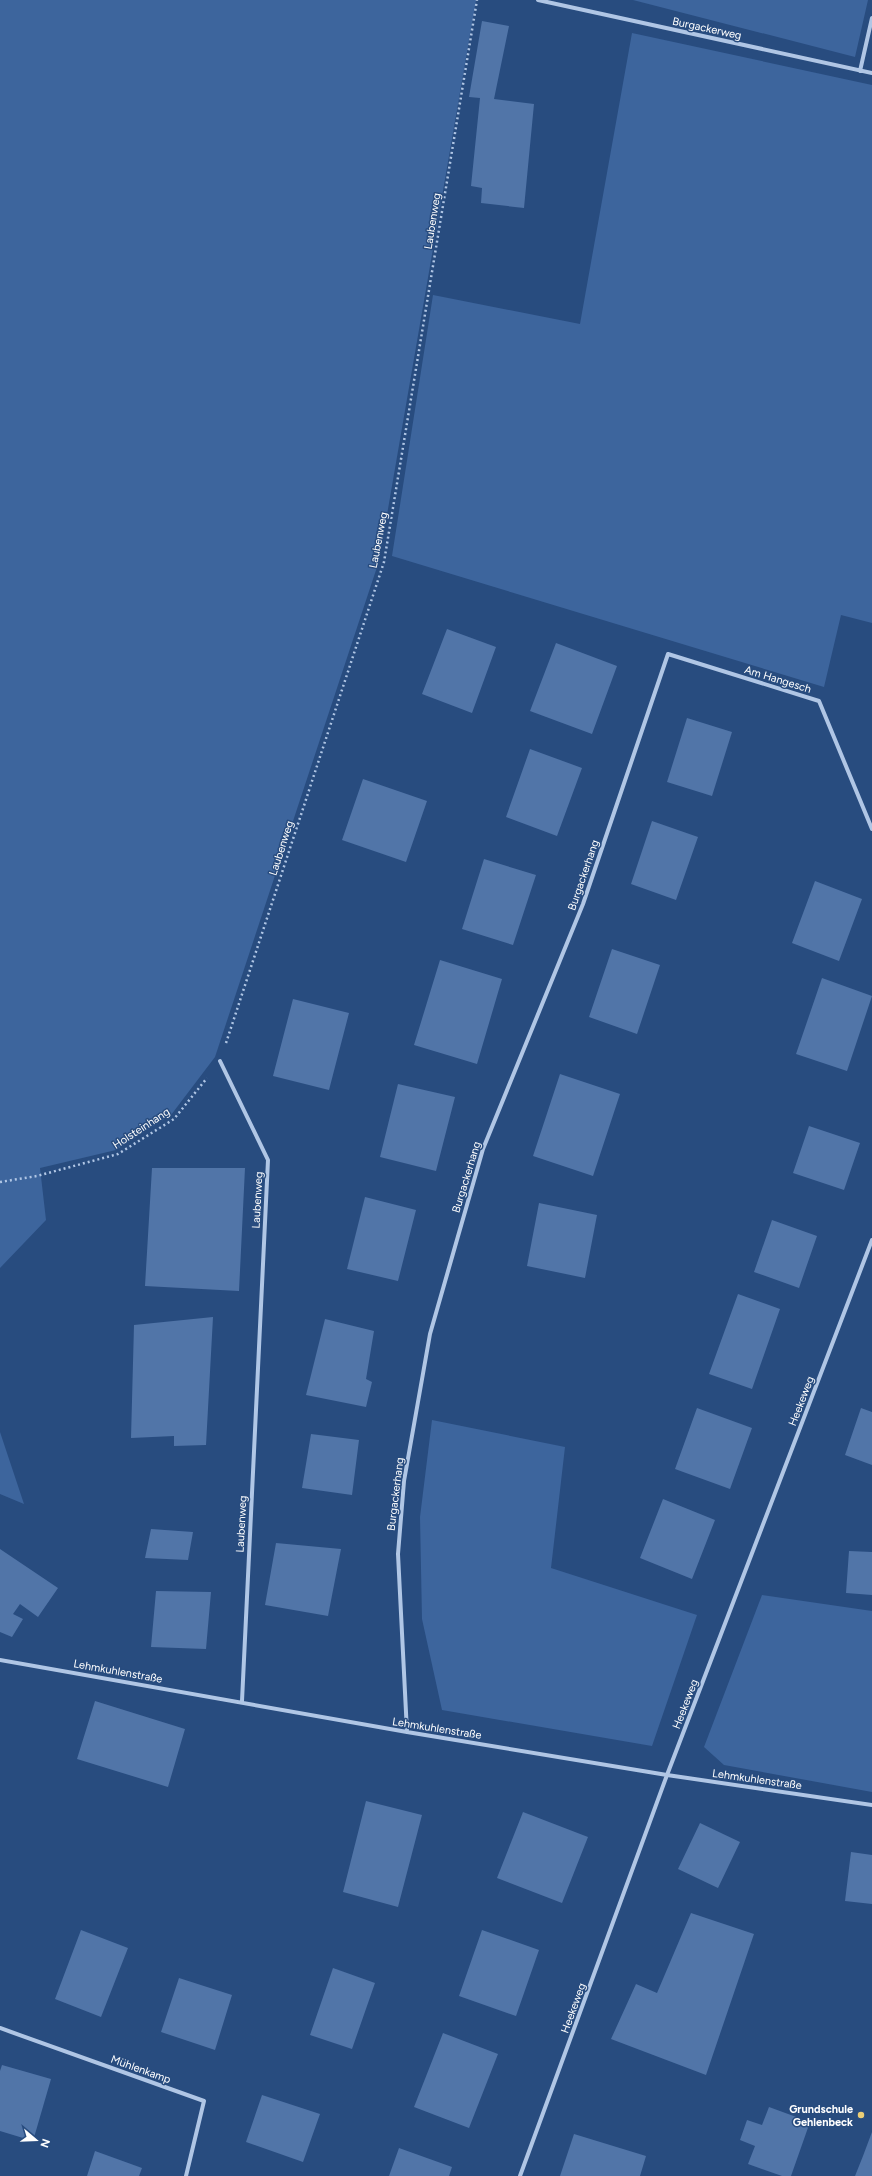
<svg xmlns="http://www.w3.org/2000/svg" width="872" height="2176" font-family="Figtree,sans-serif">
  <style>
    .green { fill: #3d659d }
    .building { fill: #5175a8 }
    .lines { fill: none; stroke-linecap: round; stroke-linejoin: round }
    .path { stroke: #b0c6e5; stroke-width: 2.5; stroke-dasharray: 2 3; stroke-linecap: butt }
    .minor { stroke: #b0c6e5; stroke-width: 4 }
    .poi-dot { fill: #ecce76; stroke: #284c7f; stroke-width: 1.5 }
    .labels { text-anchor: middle; stroke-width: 3; stroke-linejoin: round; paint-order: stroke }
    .street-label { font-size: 11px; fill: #fff; stroke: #284c7f }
    .poi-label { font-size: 11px; font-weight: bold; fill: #fff; stroke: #284c7f; text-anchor: end }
  </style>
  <rect width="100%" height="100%" fill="#284c7f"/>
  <path class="green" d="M 0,0 L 476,0 L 379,561 L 215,1057 L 171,1115 L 116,1150 L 40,1168 L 46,1220 L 0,1268 Z
    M 633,0 L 868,0 L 855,57 Z
    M 632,33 L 872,85 L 872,623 L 841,615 L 824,687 L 392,556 L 433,295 L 580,324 Z
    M 432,1420 L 565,1447 L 551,1568 L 697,1615 L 652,1746 L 442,1710 L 422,1619 L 420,1517 Z
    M 0,1432 L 24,1504 L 0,1494 Z
    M 762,1595 L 872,1611 L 872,1792 L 724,1765 L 704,1747 Z"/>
  <path class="building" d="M 482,21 L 509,26 L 494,99 L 534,104 L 524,208 L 481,203 L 482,188 L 471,186 L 480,98 L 469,97 Z
    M 447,629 L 496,647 L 472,713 L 422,694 Z
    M 556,643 L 617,666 L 592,734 L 530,711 Z
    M 687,718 L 732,732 L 712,796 L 667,782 Z
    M 530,749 L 582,768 L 557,836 L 506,817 Z
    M 363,779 L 427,801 L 406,862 L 342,840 Z
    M 652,821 L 698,837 L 676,900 L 631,884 Z
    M 484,859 L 536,875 L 513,945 L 462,929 Z
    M 815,881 L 862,899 L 839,961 L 792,943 Z
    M 612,949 L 660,965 L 637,1034 L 589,1017 Z
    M 440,960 L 502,979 L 477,1064 L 414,1045 Z
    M 822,978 L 872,996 L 847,1071 L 796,1054 Z
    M 293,999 L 349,1013 L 329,1090 L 273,1076 Z
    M 560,1074 L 620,1094 L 593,1176 L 533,1156 Z
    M 398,1084 L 455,1097 L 436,1171 L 380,1157 Z
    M 809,1126 L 860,1143 L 844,1190 L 793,1173 Z
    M 152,1168 L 245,1168 L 239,1291 L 145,1286 Z
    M 365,1197 L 416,1210 L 398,1281 L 347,1269 Z
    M 539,1203 L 597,1215 L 585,1278 L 527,1266 Z
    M 772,1220 L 817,1236 L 799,1288 L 754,1272 Z
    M 738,1294 L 780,1309 L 752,1389 L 709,1374 Z
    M 213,1317 L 206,1445 L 174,1446 L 174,1436 L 131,1438 L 134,1325 Z
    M 325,1319 L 374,1331 L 366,1379 L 372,1382 L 366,1407 L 306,1395 Z
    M 697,1408 L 752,1428 L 730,1489 L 675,1469 Z
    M 861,1408 L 872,1412 L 872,1465 L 845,1455 Z
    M 311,1434 L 359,1440 L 352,1495 L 302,1488 Z
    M 663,1499 L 715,1520 L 692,1579 L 640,1558 Z
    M 151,1529 L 193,1532 L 188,1560 L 145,1558 Z
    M 276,1543 L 341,1549 L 328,1616 L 265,1605 Z
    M 0,1549 L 58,1588 L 38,1617 L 20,1604 L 13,1614 L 23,1619 L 12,1637 L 0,1632 Z
    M 849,1551 L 872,1552 L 872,1595 L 846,1593 Z
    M 156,1591 L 211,1592 L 206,1649 L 151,1647 Z
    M 95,1701 L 185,1729 L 168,1787 L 77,1759 Z
    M 366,1801 L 422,1815 L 398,1907 L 343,1892 Z
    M 523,1812 L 588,1837 L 562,1903 L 497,1878 Z
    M 700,1823 L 740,1842 L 718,1888 L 678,1869 Z
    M 851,1852 L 872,1855 L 872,1904 L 845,1901 Z
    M 691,1913 L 754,1934 L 706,2075 L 611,2039 L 636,1984 L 657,1993 Z
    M 81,1930 L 128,1948 L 101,2017 L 55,1999 Z
    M 482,1930 L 539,1950 L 516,2016 L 459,1996 Z
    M 333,1968 L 375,1983 L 352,2049 L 310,2035 Z
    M 179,1978 L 232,1995 L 215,2050 L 161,2032 Z
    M 443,2033 L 498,2054 L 469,2128 L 414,2107 Z
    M 2,2065 L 51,2079 L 33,2141 L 0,2131 L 0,2071 Z
    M 262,2095 L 320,2114 L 303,2162 L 246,2142 Z
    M 769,2107 L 810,2122 L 791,2176 L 782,2176 L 748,2164 L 755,2146 L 740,2140 L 747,2120 L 762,2125 Z
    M 872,2132 L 872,2176 L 855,2176 L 863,2156 Z
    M 574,2134 L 646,2156 L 640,2176 L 560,2176 Z
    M 399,2148 L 452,2167 L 449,2176 L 389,2176 Z
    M 95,2151 L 142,2168 L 139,2176 L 87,2176 Z"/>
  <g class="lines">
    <path class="path" d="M 226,1043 L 384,562 L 477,0
      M 0,1182 L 37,1176 L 118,1154 L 174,1119 L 207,1078"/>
    <path class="minor" d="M 538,0 L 872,73
      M 860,71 L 872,18
      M 220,1061 L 268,1160 L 242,1701
      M 0,1660 L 407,1732 L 667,1775 L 872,1805
      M 407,1732 L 398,1554 L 404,1481 L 430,1334 L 483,1149 L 583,904 L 668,654 L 819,701 L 872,829
      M 0,2028 L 204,2101 L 186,2176
      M 520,2176 L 667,1775 L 872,1240"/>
  </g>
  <circle class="poi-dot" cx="861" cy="2115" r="4"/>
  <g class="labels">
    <g class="street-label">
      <text transform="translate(707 28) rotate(12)" y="4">Burgackerweg</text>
      <text transform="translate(432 221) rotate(-81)" y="4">Laubenweg</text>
      <text transform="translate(378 540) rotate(-79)" y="4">Laubenweg</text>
      <text transform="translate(778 679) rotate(17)" y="4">Am Hangesch</text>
      <text transform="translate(281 848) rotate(-72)" y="4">Laubenweg</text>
      <text transform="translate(583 875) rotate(-71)" y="4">Burgackerhang</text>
      <text transform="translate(141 1128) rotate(-33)" y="4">Holsteinhang</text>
      <text transform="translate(466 1177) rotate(-73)" y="4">Burgackerhang</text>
      <text transform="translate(257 1200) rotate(-87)" y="4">Laubenweg</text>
      <text transform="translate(801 1401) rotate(-69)" y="4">Heekeweg</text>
      <text transform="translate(395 1494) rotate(-83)" y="4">Burgackerhang</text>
      <text transform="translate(241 1524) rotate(-87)" y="4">Laubenweg</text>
      <text transform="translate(118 1671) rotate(10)" y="4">Lehmkuhlenstraße</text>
      <text transform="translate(685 1704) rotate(-69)" y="4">Heekeweg</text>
      <text transform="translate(437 1728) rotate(9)" y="4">Lehmkuhlenstraße</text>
      <text transform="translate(757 1779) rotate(8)" y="4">Lehmkuhlenstraße</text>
      <text transform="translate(573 2008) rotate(-70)" y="4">Heekeweg</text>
      <text transform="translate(141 2069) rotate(20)" y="4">Mühlenkamp</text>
    </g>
    <g class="poi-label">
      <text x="853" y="2113">Grundschule<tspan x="853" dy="13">Gehlenbeck</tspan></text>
    </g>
  </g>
  <g transform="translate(36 2140) rotate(109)" stroke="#284c7f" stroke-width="3" paint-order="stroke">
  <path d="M0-3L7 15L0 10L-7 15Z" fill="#ffffff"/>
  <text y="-6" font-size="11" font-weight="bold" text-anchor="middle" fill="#ffffff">N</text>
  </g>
</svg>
